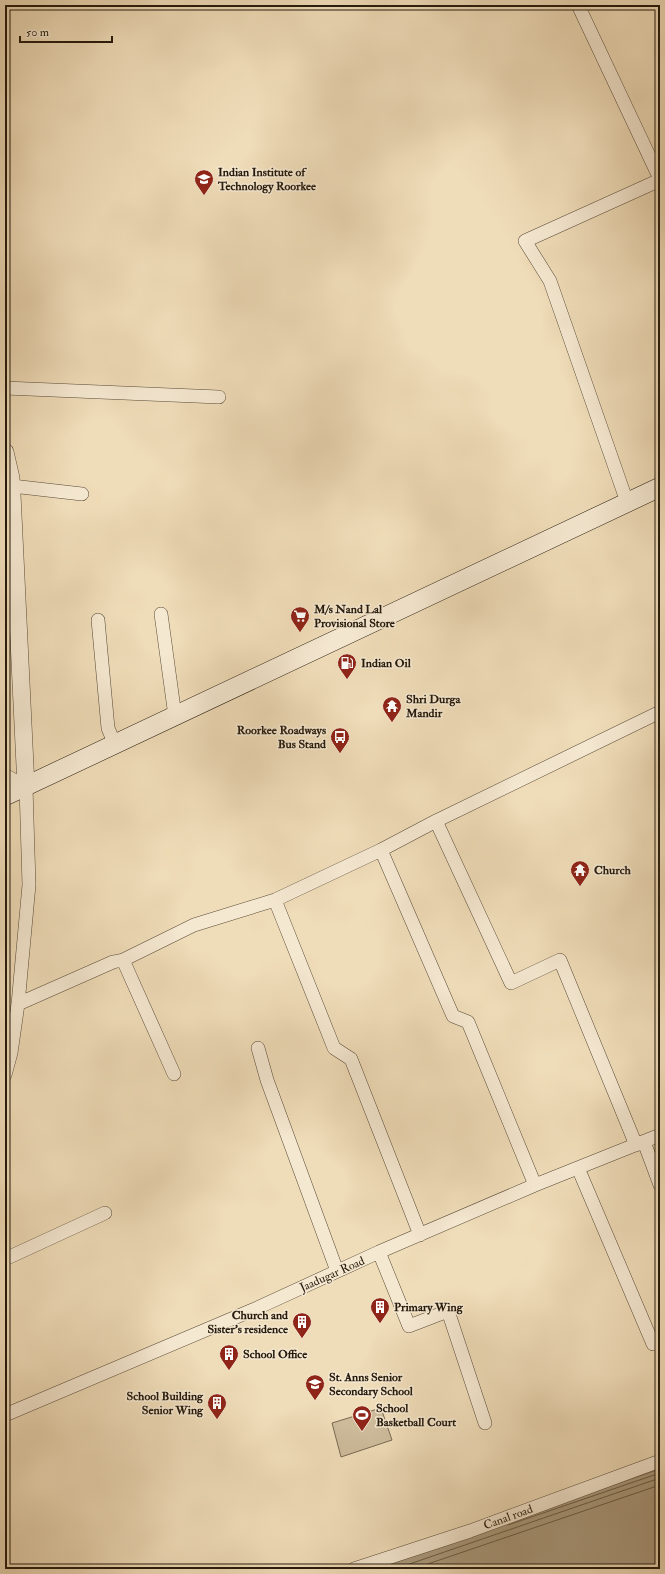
<svg xmlns="http://www.w3.org/2000/svg" width="665" height="1574" font-family="'IM FELL Double Pica',serif">
  <style>
    .green { fill: #cdbb9b; stroke: #796a54 }
    .water { fill: #aa9a7e; stroke: #756750 }
    .lines { fill: none; stroke-linecap: round; stroke-linejoin: round }
    .shore { stroke: #685a45; stroke-width: 1 }
    .minor-casing { stroke: #584a37; stroke-width: 14 }
    .tertiary-casing { stroke: #584a37; stroke-width: 18 }
    .secondary-casing { stroke: #251a0c; stroke-width: 20 }
    .minor { stroke: #f5e8d1; stroke-width: 13 }
    .tertiary { stroke: #f5e8d1; stroke-width: 17 }
    .secondary { stroke: #f5e8d1; stroke-width: 19 }
    .labels { text-anchor: middle; stroke-width: 3; stroke-linejoin: round; paint-order: stroke }
    .poi-label { font-size: 12px; font-weight: bold; fill: #251a0c; stroke: #f5e8d1; text-anchor: start }
    .street-label { font-size: 12px; fill: #251a0c; stroke: #f5e8d1 }
  </style>
  <rect width="100%" height="100%" fill="#efdcb8"/>
  <filter id="stains"><feTurbulence type="fractalNoise" baseFrequency=".005" numOctaves="4"/><feColorMatrix values="0 0 0 0 .2 0 0 0 0 .09 0 0 0 0 .02 0 0 0 .5 -.17"/></filter>
  <radialGradient id="worn" r=".72"><stop offset=".6" stop-color="#630" stop-opacity="0"/><stop offset="1" stop-color="#630" stop-opacity=".3"/></radialGradient>
  <path class="green" d="M 381,1408 L 392,1440 L 341,1457 L 332,1423 Z"/>
  <path class="water" d="M 660,1469 L 660,1569 L 367,1569 Z"/>
  <g class="lines">
    <path class="shore" d="M 508,1525 L 660,1473
      M 395,1569 L 660,1478
      M 413,1569 L 660,1485"/>
    <g class="minor-casing">
      <path id="minor" d="M 578,5 L 660,179
        M 5,388 L 219,397
        M 12,486 L 82,494
        M 627,502 L 550,281 L 525,241 L 660,180
        M 161,614 L 175,716
        M 98,620 L 108,728 L 115,745
        M 5,775 L 26,787 L 29,885 L 18,1004 L 11,1053 L 5,1075
        M 436,821 L 511,983 L 560,960 L 636,1145
        M 381,850 L 453,1016 L 468,1022 L 535,1185
        M 275,900 L 334,1048 L 351,1059 L 420,1235
        M 123,960 L 174,1074
        M 18,1004 L 113,962 L 123,960 L 194,925 L 275,900 L 381,850 L 436,821 L 660,712
        M 258,1048 L 267,1080 L 337,1271
        M 644,1142 L 660,1185
        M 578,1168 L 653,1344
        M 379,1252 L 409,1326 L 448,1311 L 485,1423
        M 5,1259 L 105,1213
        M 5,1415 L 255,1309 L 379,1252 L 535,1185 L 660,1135
        M 354,1569 L 470,1531 L 660,1461"/>
    </g>
    <g class="tertiary-casing">
      <path id="tertiary" d="M 5,452 L 11,478 L 12,494 L 26,787"/>
    </g>
    <g class="secondary-casing">
      <path id="secondary" d="M 5,796 L 660,487"/>
    </g>
    <use href="#minor" class="minor"/>
    <use href="#tertiary" class="tertiary"/>
    <use href="#secondary" class="secondary"/>
  </g>
  <defs>
    <g id="university-pin" transform="scale(1)"><path d="M0 17L-7.5 6A9.5 9.5 0 1 1 7.5 6Z" fill="#8f2418" stroke="#f5e8d1"/><path d="M0-5L7-2L0 1L-7-2ZM-4 1L0 2.5L4 1V4Q0 6-4 4Z" fill="#fff"/></g>
    <g id="supermarket-pin" transform="scale(1)"><path d="M0 17L-7.5 6A9.5 9.5 0 1 1 7.5 6Z" fill="#8f2418" stroke="#f5e8d1"/><path d="M-6-5.5h2.5l.6 2H6L4.5 2H-2.5L-4.4-4H-6ZM-1.5 3.2a1.3 1.3 0 1 0 .1 0ZM3 3.2a1.3 1.3 0 1 0 .1 0Z" fill="#fff"/></g>
    <g id="fuel-pin" transform="scale(1)"><path d="M0 17L-7.5 6A9.5 9.5 0 1 1 7.5 6Z" fill="#8f2418" stroke="#f5e8d1"/><path d="M-5.5-6h7V0h2V4h1.3V-2.5L3-4.5l.8-.8L6-3V5H2.5V1h-1V6h-7ZM-4.2-4.7v3.2H.2V-4.7Z" fill="#fff"/></g>
    <g id="temple-pin" transform="scale(1)"><path d="M0 17L-7.5 6A9.5 9.5 0 1 1 7.5 6Z" fill="#8f2418" stroke="#f5e8d1"/><path d="M0-6L5-2H3V0L6.5 2.5H4V6H1.5V3h-3V6H-4V2.5H-6.5L-3 0V-2H-5Z" fill="#fff"/></g>
    <g id="bus-pin" transform="scale(1)"><path d="M0 17L-7.5 6A9.5 9.5 0 1 1 7.5 6Z" fill="#8f2418" stroke="#f5e8d1"/><path d="M-5-6H5V4H4V6H2V4H-2V6H-4V4H-5ZM-3.5-4V0h7V-4ZM-3.5 1.2v1.5H-2V1.2ZM2 1.2v1.5H3.5V1.2Z" fill="#fff"/></g>
    <g id="building-pin" transform="scale(1)"><path d="M0 17L-7.5 6A9.5 9.5 0 1 1 7.5 6Z" fill="#8f2418" stroke="#f5e8d1"/><path d="M-4-6H4V6H1V3H-1V6H-4ZM-2.5-4.3h1.7v1.8h-1.7ZM.8-4.3h1.7v1.8H.8ZM-2.5-1h1.7V.8h-1.7ZM.8-1h1.7V.8H.8Z" fill="#fff"/></g>
    <g id="school-pin" transform="scale(1)"><path d="M0 17L-7.5 6A9.5 9.5 0 1 1 7.5 6Z" fill="#8f2418" stroke="#f5e8d1"/><path d="M0-5L7-2L0 1L-7-2ZM-4 1L0 2.5L4 1V4Q0 6-4 4Z" fill="#fff"/></g>
    <g id="stadium-pin" transform="scale(1)"><path d="M0 17L-7.5 6A9.5 9.5 0 1 1 7.5 6Z" fill="#8f2418" stroke="#f5e8d1"/><path d="M0-5a6.5 5 0 1 0 0 10a6.5 5 0 1 0 0-10ZM-3.5-1.8h7v3.6h-7Z" fill="#fff"/></g>
  </defs>
  <g fill-rule="evenodd">
    <use href="#university-pin" x="204" y="179"/>
    <use href="#supermarket-pin" x="300" y="616"/>
    <use href="#fuel-pin" x="347" y="663"/>
    <use href="#temple-pin" x="392" y="706"/>
    <use href="#bus-pin" x="340" y="737"/>
    <use href="#temple-pin" x="580" y="870"/>
    <use href="#building-pin" x="380" y="1307"/>
    <use href="#building-pin" x="302" y="1322"/>
    <use href="#building-pin" x="229" y="1354"/>
    <use href="#school-pin" x="315" y="1384"/>
    <use href="#building-pin" x="217" y="1403"/>
    <use href="#stadium-pin" x="362" y="1415"/>
  </g>
  <g class="labels">
    <g class="poi-label">
      <text x="218" y="176">Indian Institute of<tspan x="218" dy="14">Technology Roorkee</tspan></text>
      <text x="314" y="613">M/s Nand Lal<tspan x="314" dy="14">Provisional Store</tspan></text>
      <text x="361" y="667">Indian Oil</text>
      <text x="406" y="703">Shri Durga<tspan x="406" dy="14">Mandir</tspan></text>
      <text x="326" y="734" text-anchor="end">Roorkee Roadways<tspan x="326" dy="14">Bus Stand</tspan></text>
      <text x="594" y="874">Church</text>
      <text x="394" y="1311">Primary Wing</text>
      <text x="288" y="1319" text-anchor="end">Church and<tspan x="288" dy="14">Sister's residence</tspan></text>
      <text x="243" y="1358">School Office</text>
      <text x="329" y="1381">St. Anns Senior<tspan x="329" dy="14">Secondary School</tspan></text>
      <text x="203" y="1400" text-anchor="end">School Building<tspan x="203" dy="14">Senior Wing</tspan></text>
      <text x="376" y="1412">School<tspan x="376" dy="14">Basketball Court</tspan></text>
    </g>
    <g class="street-label">
      <text transform="translate(332 1274) rotate(-24)" y="4">Jaadugar Road</text>
      <text transform="translate(508 1517) rotate(-20)" y="4">Canal road</text>
    </g>
  </g>
  <rect width="665" height="1574" fill="none" stroke="#efdcb8" stroke-width="20"/>
  <rect x="6" y="6" width="653" height="1562" fill="none" stroke="#251a0c" stroke-width="2"/>
  <rect x="10" y="10" width="645" height="1554" fill="none" stroke="#251a0c"/>
  <path d="M20 36v6h92v-6" fill="none" stroke="#251a0c" stroke-width="2"/>
  <text x="26" y="36" font-size="12" fill="#251a0c" stroke="#f5e8d1" stroke-width="3" paint-order="stroke">50 m</text>
  <rect width="100%" height="100%" filter="url(#stains)"/>
  <rect width="100%" height="100%" fill="url(#worn)"/>
</svg>
